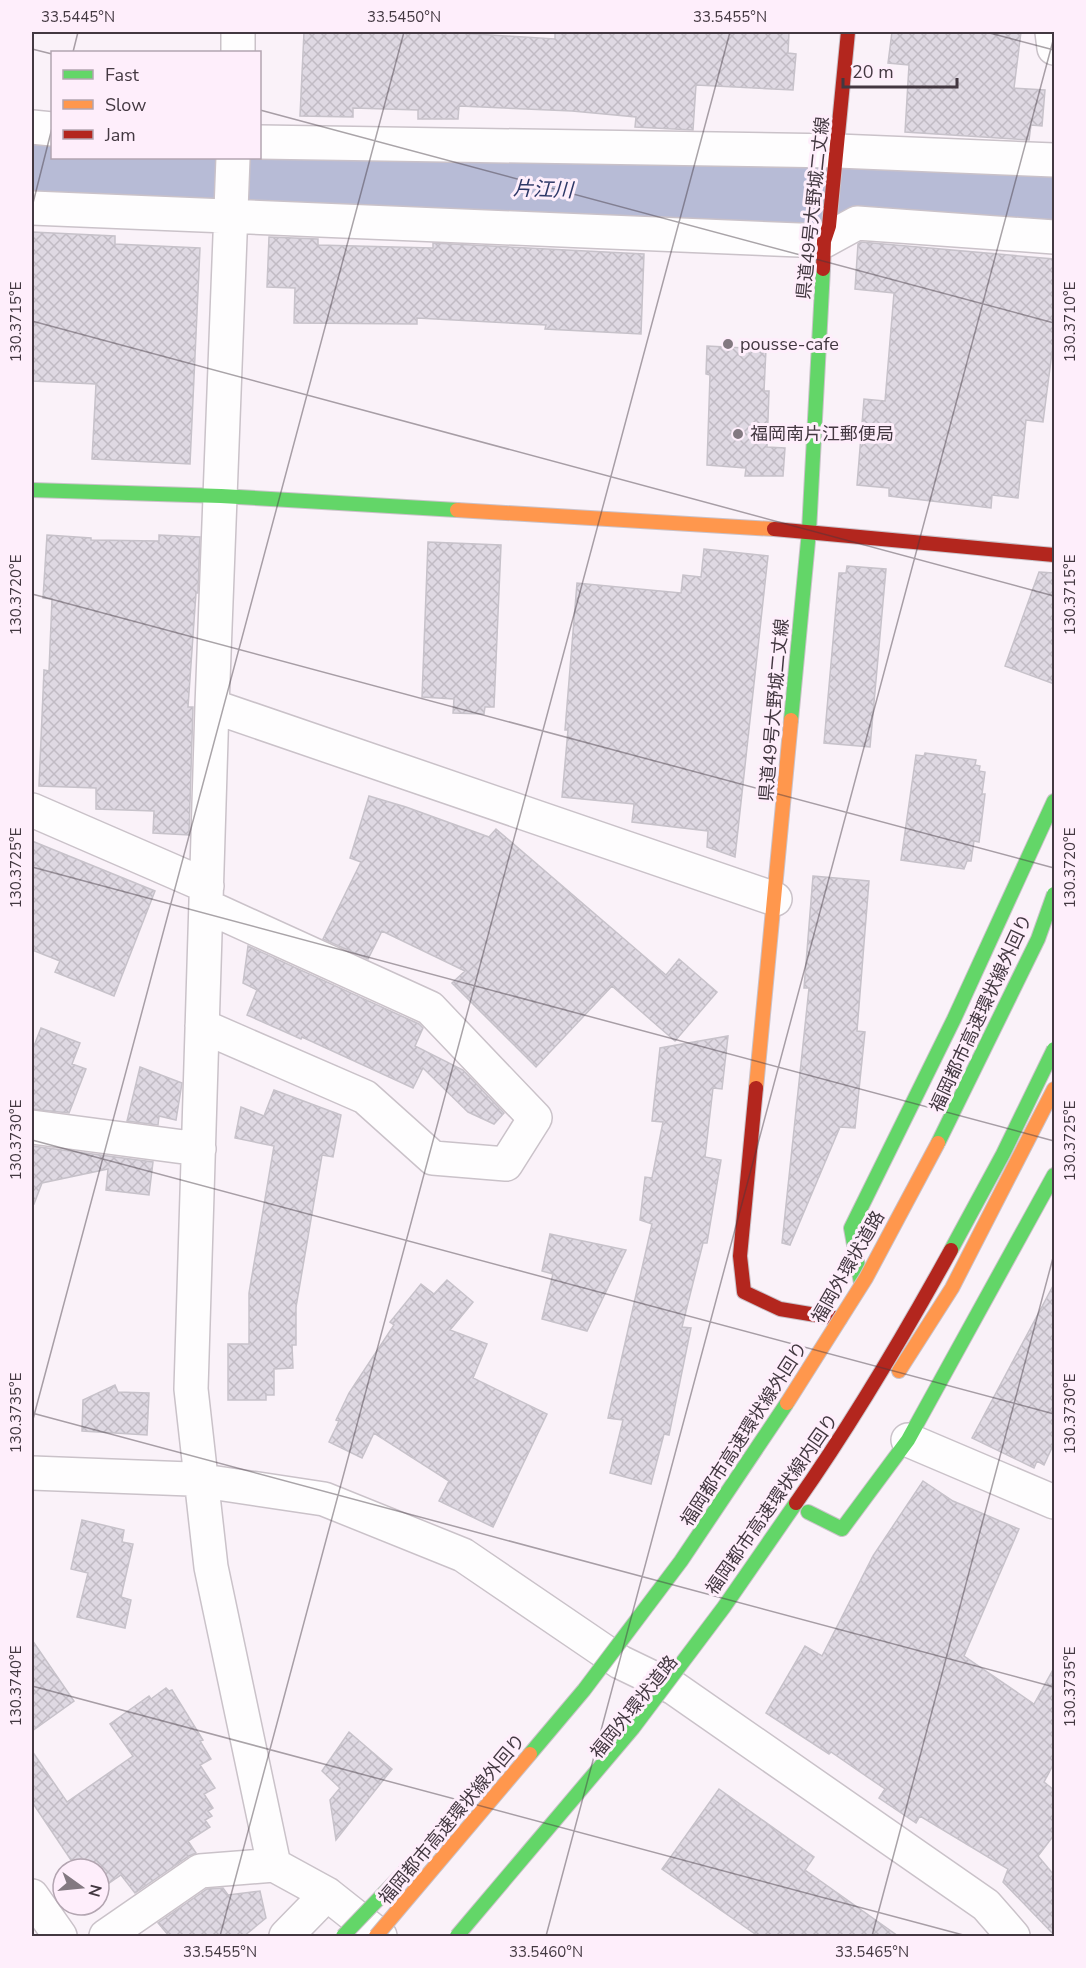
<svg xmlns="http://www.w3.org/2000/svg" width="1086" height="1968" font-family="'Nunito Sans','Noto Sans JP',sans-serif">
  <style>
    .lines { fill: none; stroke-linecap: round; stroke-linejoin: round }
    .river { stroke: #b7bbd6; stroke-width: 68 }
    .building { fill: url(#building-cross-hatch); stroke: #c7c2ca; stroke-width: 1.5 }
    .street-casing { stroke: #cac2c9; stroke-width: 36 }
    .fast-casing { stroke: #cac2c9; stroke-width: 16 }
    .slow-casing { stroke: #cac2c9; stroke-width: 16 }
    .jam-casing { stroke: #cac2c9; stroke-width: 16 }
    .street { stroke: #fefdfe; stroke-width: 33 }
    .fast { stroke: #63d668; stroke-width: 14 }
    .slow { stroke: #ff974d; stroke-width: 14 }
    .jam { stroke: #b3261e; stroke-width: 14 }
    .fast-bridge-casing { stroke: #cac2c9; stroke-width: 16; stroke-linecap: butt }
    .slow-bridge-casing { stroke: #cac2c9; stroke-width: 16; stroke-linecap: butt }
    .jam-bridge-casing { stroke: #cac2c9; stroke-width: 16; stroke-linecap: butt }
    .fast-bridge { stroke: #63d668; stroke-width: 14 }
    .slow-bridge { stroke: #ff974d; stroke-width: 14 }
    .jam-bridge { stroke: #b3261e; stroke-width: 14 }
    .ticks { fill: none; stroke: #433841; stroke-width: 1.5; stroke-opacity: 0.45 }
    .poi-dot { fill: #837981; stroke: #feeefb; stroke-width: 2 }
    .labels { text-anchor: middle; stroke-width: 6; stroke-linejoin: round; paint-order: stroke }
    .street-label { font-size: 18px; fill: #433841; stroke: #feeefb }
    .poi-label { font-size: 18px; fill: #433841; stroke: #feeefb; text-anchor: start }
    .water-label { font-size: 20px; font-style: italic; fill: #2d3867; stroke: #feeefb }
    .neatline { fill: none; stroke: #433841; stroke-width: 2 }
    .ticks-label { font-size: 15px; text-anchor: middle; fill: #433841 }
  </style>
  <defs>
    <pattern id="building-cross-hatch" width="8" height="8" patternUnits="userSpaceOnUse" patternTransform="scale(1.5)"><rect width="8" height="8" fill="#dfd9e3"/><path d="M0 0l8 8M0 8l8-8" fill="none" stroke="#c1bbc4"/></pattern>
  </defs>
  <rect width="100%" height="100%" fill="#faf2f9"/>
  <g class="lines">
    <path class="river" d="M 32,170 L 783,199 L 1054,207"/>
  </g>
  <path class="building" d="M 304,32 L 460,33 L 555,39 L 555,32 L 789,32 L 788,53 L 796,54 L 793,90 L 696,85 L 693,130 L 635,127 L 636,117 L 572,111 L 459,106 L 458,119 L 418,119 L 418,110 L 353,108 L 353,117 L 300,116 Z
    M 892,32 L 1021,32 L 1014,88 L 1045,90 L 1042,126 L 1031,125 L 1029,140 L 905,132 L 909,65 L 888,63 Z
    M 32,232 L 115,236 L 115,244 L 200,248 L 190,464 L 92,459 L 96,384 L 32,381 Z
    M 269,237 L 318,239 L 318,245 L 433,248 L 433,243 L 644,254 L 641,334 L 545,329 L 546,325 L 417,318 L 417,324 L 294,323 L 295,288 L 267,287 Z
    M 861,242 L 1054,259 L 1054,337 L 1043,422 L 1026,420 L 1018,498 L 992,495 L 991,508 L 889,496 L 889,488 L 857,485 L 864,399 L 885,401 L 894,293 L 855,289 L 858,244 Z
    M 707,346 L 766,349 L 764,391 L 769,391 L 767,447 L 785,448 L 783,476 L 745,476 L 746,468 L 707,465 L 710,375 L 706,374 Z
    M 47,535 L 91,538 L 91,540 L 159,541 L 159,535 L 200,537 L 198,593 L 196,593 L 188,707 L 193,707 L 189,835 L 153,833 L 154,811 L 96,809 L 96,788 L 39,786 L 44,670 L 49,671 L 52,599 L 43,598 Z
    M 428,542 L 501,545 L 494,707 L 485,707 L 484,714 L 453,713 L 454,699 L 422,697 Z
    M 704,549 L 768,556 L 735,857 L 707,847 L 708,831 L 632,822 L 634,804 L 562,797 L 568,730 L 565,730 L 577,583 L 681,593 L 683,575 L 701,577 Z
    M 847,566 L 886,569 L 870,747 L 824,743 L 839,573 L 846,573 Z
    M 1039,572 L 1054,573 L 1054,684 L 1005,666 Z
    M 925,753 L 976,760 L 975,765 L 980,766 L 979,771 L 985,772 L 982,794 L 985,794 L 979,842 L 974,841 L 971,861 L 967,861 L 964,869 L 901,860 L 916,755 L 924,756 Z
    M 369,796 L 406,807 L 489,837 L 496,829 L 666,975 L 679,959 L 717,992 L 675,1041 L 612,986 L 536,1067 L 452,983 L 465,971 L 382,931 L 368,959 L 323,939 L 361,862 L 350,858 Z
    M 32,841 L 155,891 L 114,996 L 55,972 L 60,961 L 32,950 Z
    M 813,876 L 869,881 L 857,1031 L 865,1032 L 855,1128 L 840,1127 L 790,1245 L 782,1243 L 809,988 L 804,988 Z
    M 248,946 L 419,1024 L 423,1028 L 415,1046 L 463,1070 L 504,1113 L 494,1124 L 468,1112 L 423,1068 L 413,1088 L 302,1037 L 301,1039 L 247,1015 L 257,990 L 243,983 Z
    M 41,1028 L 80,1043 L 72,1064 L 86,1069 L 69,1113 L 32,1109 L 32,1051 Z
    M 728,1036 L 722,1089 L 713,1088 L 705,1157 L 721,1160 L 707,1243 L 703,1243 L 682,1327 L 691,1328 L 669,1435 L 664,1434 L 651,1484 L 610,1473 L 623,1420 L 608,1418 L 652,1224 L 640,1220 L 645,1177 L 652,1178 L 663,1122 L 652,1121 L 660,1048 Z
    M 140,1067 L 182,1083 L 176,1120 L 159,1116 L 158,1125 L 127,1121 Z
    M 274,1090 L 341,1115 L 333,1157 L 322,1155 L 296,1307 L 296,1345 L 292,1345 L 293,1368 L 274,1369 L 274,1395 L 266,1395 L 266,1400 L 228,1400 L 228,1344 L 249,1344 L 249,1293 L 274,1146 L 235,1138 L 241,1107 L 264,1116 Z
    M 32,1146 L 153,1162 L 149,1195 L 106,1190 L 108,1169 L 42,1183 L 34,1204 L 32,1203 Z
    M 550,1234 L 626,1250 L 587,1331 L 542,1319 L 553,1274 L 542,1271 Z
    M 447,1280 L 473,1302 L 450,1330 L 487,1344 L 473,1378 L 547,1414 L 493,1527 L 439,1501 L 449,1481 L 374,1433 L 362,1458 L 329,1442 L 339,1421 L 336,1420 L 349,1393 L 394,1325 L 390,1322 L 421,1284 L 434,1294 Z
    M 1054,1284 L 1054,1443 L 1044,1465 L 1037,1461 L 1034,1468 L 972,1438 Z
    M 115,1385 L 118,1392 L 149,1393 L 147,1435 L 82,1431 L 83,1400 Z
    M 923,1481 L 953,1501 L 1019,1529 L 964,1656 L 1034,1704 L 1054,1668 L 1054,1763 L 1044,1782 L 1054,1790 L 1054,1835 L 1038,1856 L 1054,1875 L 1054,1935 L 1003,1882 L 1008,1869 L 920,1816 L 916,1823 L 879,1798 L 885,1789 L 831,1752 L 829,1754 L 766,1713 L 805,1646 L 822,1656 L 873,1556 Z
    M 82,1520 L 124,1530 L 122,1542 L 133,1544 L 121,1597 L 131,1600 L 125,1628 L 77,1617 L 88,1573 L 71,1569 Z
    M 32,1640 L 74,1701 L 32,1731 Z
    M 166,1688 L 169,1691 L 172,1690 L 203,1740 L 200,1741 L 211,1759 L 200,1765 L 215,1788 L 204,1794 L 213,1808 L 208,1811 L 212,1816 L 205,1820 L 210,1827 L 188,1841 L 196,1853 L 189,1856 L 135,1893 L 121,1875 L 99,1890 L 99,1869 L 77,1869 L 32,1802 L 32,1751 L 67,1802 L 133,1756 L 110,1724 L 149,1696 L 151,1699 Z
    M 349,1732 L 392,1769 L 336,1840 L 330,1800 L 340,1788 L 322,1771 Z
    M 719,1789 L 814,1857 L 805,1870 L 898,1936 L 758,1936 L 662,1869 Z
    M 223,1888 L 228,1895 L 260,1891 L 266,1918 L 244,1936 L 169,1936 L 158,1923 L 207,1889 Z"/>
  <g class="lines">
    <g class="street-casing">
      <path id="street" d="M 1052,32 L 1054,48
        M 238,52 L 238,32
        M 32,127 L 52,129
        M 260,142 L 838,151 L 1054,160
        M 233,158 L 212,706 L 191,1389 L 211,1567 L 274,1865 L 327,1894 L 380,1936
        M 32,208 L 824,241 L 857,223 L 1054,237
        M 212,706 L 775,899
        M 32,810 L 207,886
        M 202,1026 L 365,1097 L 433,1158 L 506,1164 L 535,1118 L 430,1008 L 206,906
        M 32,1127 L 199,1149
        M 908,1440 L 1054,1502
        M 32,1473 L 190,1479 L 324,1499 L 463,1555 L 620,1662 L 674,1688 L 986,1905 L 1013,1936
        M 32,1896 L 60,1936
        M 106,1936 L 200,1871 L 274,1865
        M 286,1936 L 327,1894"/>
    </g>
    <g class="fast-casing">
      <path id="fast" d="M 32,490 L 221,496 L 457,510
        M 791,720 L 809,531 L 823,269
        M 861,1283 L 851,1228 L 954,1019 L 1054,801
        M 808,1512 L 842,1529 L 908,1440 L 1054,1175"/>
    </g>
    <g class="slow-casing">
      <path id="slow" d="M 457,510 L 774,529
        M 756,1088 L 791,720
        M 899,1371 L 952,1288 L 1054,1089"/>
    </g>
    <g class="jam-casing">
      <path id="jam" d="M 823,269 L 824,241 L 829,226 L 848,32
        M 774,529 L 1054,555
        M 756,1088 L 740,1256 L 744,1292 L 780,1309 L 840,1319"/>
    </g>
    <use href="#street" class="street"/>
    <use href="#fast" class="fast"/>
    <use href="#slow" class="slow"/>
    <use href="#jam" class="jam"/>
    <g class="fast-bridge-casing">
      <path id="fast-bridge" d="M 938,1143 L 1038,939 L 1054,894
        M 951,1250 L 1003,1154 L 1054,1049
        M 530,1754 L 584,1690 L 681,1561 L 787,1403
        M 343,1936 L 410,1866
        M 457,1936 L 633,1728 L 724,1607 L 796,1503"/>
    </g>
    <g class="slow-bridge-casing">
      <path id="slow-bridge" d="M 787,1403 L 866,1278 L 938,1143
        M 376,1936 L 530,1754"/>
    </g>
    <g class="jam-bridge-casing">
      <path id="jam-bridge" d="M 796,1503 C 853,1422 903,1337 951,1250"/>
    </g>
    <use href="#fast-bridge" class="fast-bridge"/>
    <use href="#slow-bridge" class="slow-bridge"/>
    <use href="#jam-bridge" class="jam-bridge"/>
  </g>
  <path class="ticks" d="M 986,32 L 1054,50M 32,49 L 52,54M 73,52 L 78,32M 260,110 L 1054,323M 32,207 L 52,128M 32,321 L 1054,596M 32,594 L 1054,868M 32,867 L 1054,1141M 32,1140 L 1054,1414M 32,1413 L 1054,1687M 32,1423 L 404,32M 32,1686 L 967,1936M 220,1936 L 730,32M 546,1936 L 1054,37M 872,1936 L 1054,1254"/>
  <g class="poi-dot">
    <circle cx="728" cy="344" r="6"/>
    <circle cx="738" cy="434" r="6"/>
  </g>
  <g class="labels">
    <g class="street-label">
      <text transform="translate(813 208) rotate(-84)" y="6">県道49号大野城二丈線</text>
      <text transform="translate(774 710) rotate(-85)" y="6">県道49号大野城二丈線</text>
      <text transform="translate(981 1013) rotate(-65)" y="6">福岡都市高速環状線外回り</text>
      <text transform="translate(848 1267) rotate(-60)" y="6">福岡外環状道路</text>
      <text transform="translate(744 1434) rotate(-57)" y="6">福岡都市高速環状線外回り</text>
      <text transform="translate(772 1504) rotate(-55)" y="6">福岡都市高速環状線内回り</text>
      <text transform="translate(634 1707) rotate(-51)" y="6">福岡外環状道路</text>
      <text transform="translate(452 1819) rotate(-50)" y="6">福岡都市高速環状線外回り</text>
    </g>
    <g class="poi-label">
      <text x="740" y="350">pousse-cafe</text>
      <text x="750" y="440">福岡南片江郵便局</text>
    </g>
    <g class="water-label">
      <text transform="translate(543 189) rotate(2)" y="7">片江川</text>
    </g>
  </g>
  <rect width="1086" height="1968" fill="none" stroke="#feeefb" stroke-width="66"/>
  <rect x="51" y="51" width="210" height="108" fill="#feeefb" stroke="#b3a5b1" stroke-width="1.5"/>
  <rect x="63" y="70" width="30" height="9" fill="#63d668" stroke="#b3a5b1" stroke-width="1.5"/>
  <text x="105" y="81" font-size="18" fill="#433841">Fast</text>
  <rect x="63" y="100" width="30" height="9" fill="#ff974d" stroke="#b3a5b1" stroke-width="1.5"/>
  <text x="105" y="111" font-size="18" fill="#433841">Slow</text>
  <rect x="63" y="130" width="30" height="9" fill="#b3261e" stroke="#b3a5b1" stroke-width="1.5"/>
  <text x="105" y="141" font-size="18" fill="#433841">Jam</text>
  <g transform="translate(81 1887) rotate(105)"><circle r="28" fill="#feeefb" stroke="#b3a5b1" stroke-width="1.5"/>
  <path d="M0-4.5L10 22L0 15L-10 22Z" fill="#837981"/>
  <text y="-9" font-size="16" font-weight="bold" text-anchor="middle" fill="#433841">N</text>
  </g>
  <path d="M843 78v9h114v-9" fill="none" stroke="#433841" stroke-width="3"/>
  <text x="852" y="78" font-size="18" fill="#433841" stroke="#feeefb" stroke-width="4.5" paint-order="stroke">20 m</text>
  <rect x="33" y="33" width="1020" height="1902" class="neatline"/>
  <g class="ticks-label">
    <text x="78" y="22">33.5445°N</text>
    <text x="404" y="22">33.5450°N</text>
    <text x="730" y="22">33.5455°N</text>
    <text transform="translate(16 322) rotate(-90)" y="5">130.3715°E</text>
    <text transform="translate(1070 322) rotate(-90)" y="5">130.3710°E</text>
    <text transform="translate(16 595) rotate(-90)" y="5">130.3720°E</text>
    <text transform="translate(1070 595) rotate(-90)" y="5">130.3715°E</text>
    <text transform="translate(16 868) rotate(-90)" y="5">130.3725°E</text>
    <text transform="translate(1070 868) rotate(-90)" y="5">130.3720°E</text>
    <text transform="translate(16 1140) rotate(-90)" y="5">130.3730°E</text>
    <text transform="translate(1070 1141) rotate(-90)" y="5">130.3725°E</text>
    <text transform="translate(16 1413) rotate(-90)" y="5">130.3735°E</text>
    <text transform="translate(1070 1414) rotate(-90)" y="5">130.3730°E</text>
    <text transform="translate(16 1686) rotate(-90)" y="5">130.3740°E</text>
    <text transform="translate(1070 1687) rotate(-90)" y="5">130.3735°E</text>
    <text x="220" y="1957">33.5455°N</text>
    <text x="546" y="1957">33.5460°N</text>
    <text x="872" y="1957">33.5465°N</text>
  </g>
</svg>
